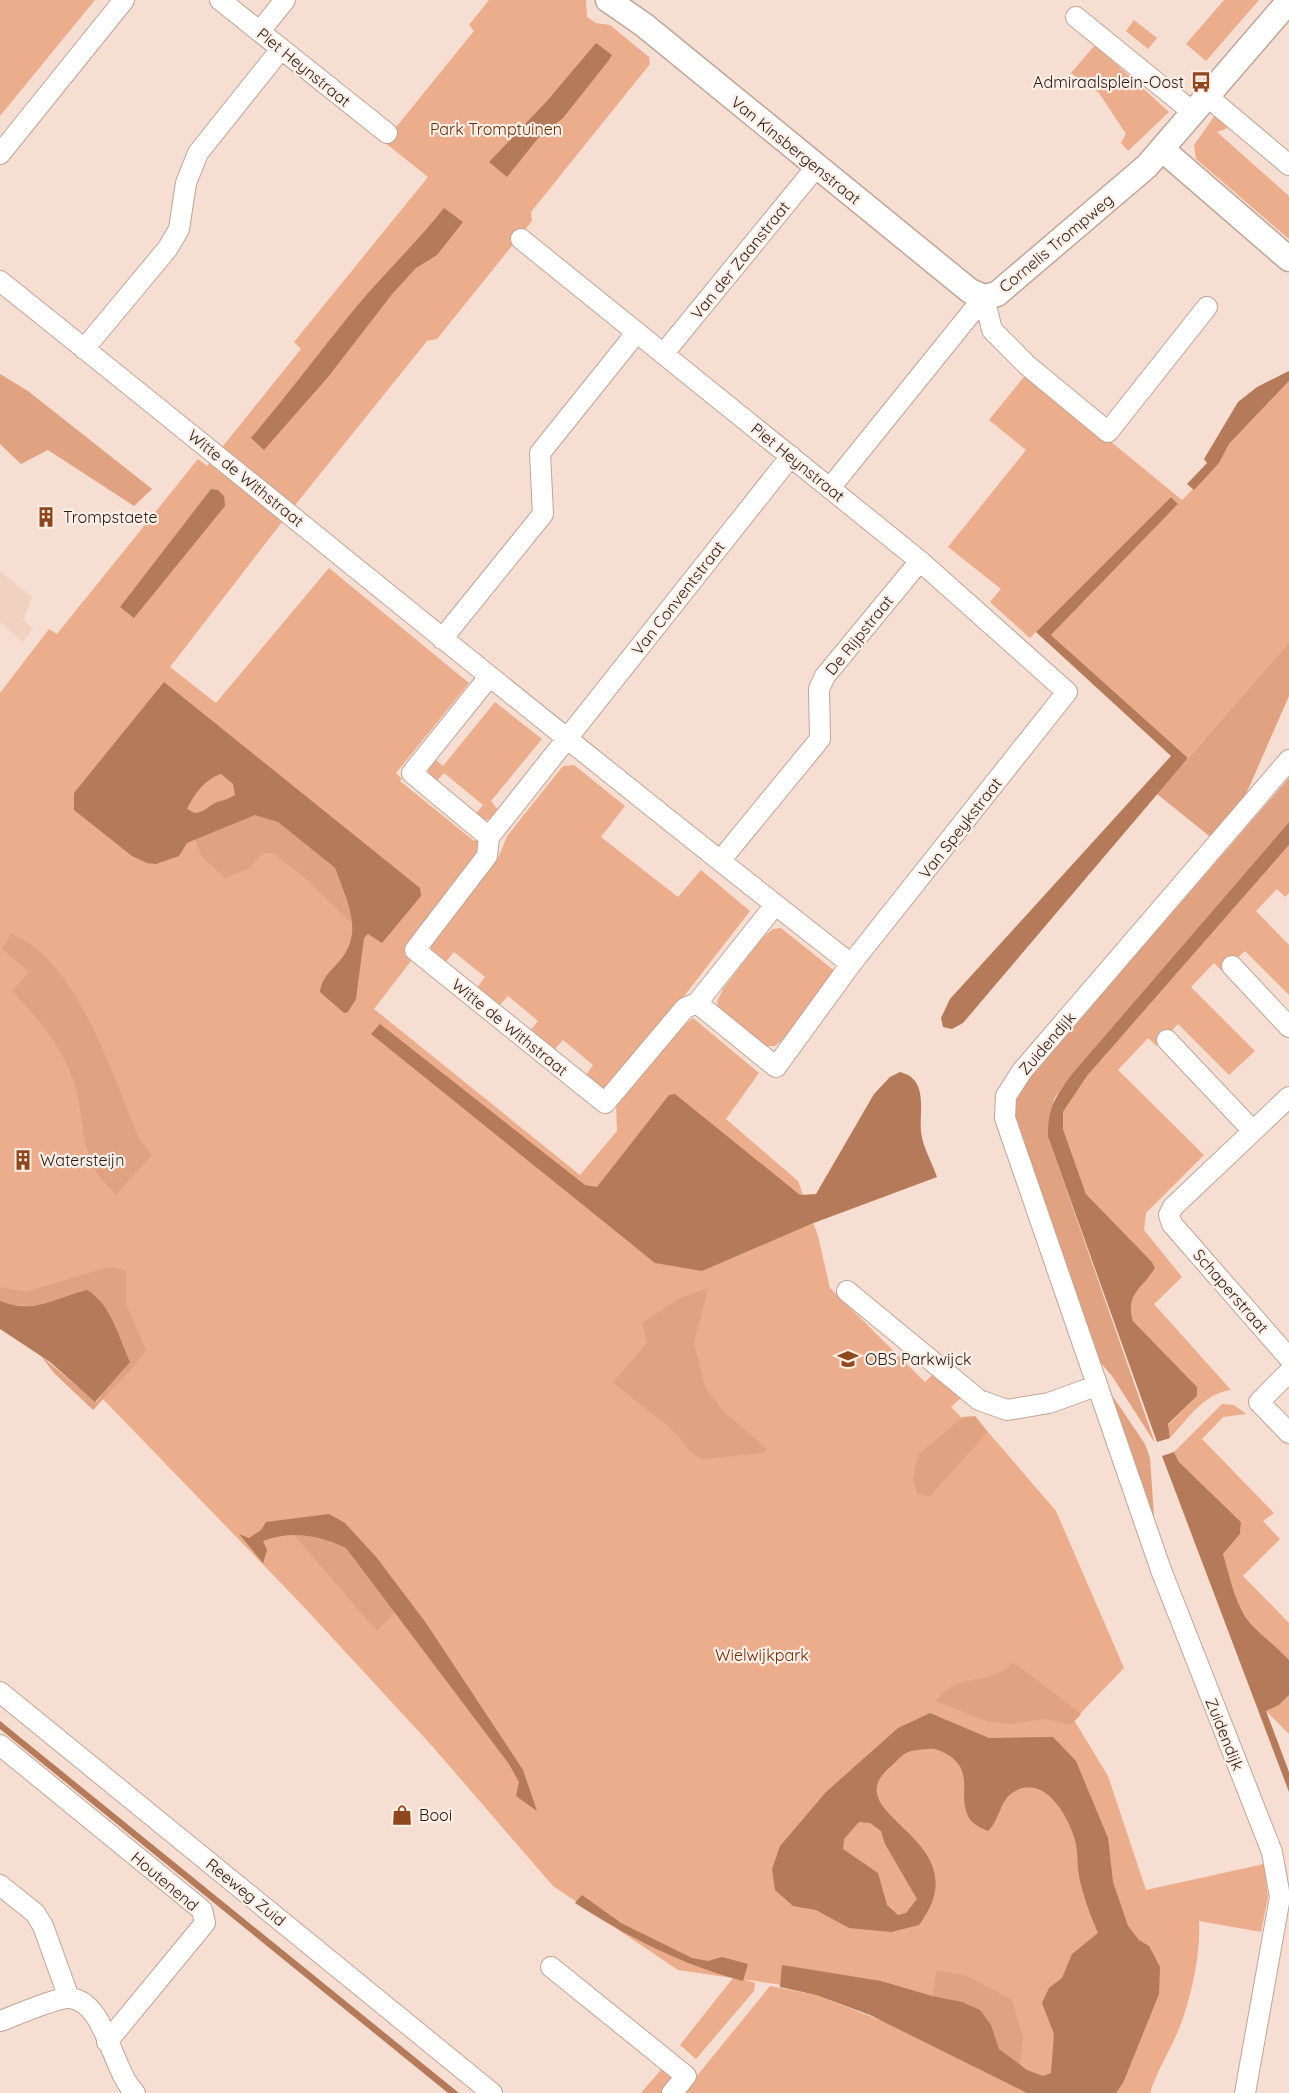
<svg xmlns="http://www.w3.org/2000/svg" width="1289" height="2093" font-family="Quicksand,sans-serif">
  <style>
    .built { fill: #f1d2c1 }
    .green { fill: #ebad8c }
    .forest { fill: #e0a280 }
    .water { fill: #b57a59; fill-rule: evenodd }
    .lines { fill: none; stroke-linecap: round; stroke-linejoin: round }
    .minor-casing { stroke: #bda699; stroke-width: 22 }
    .tertiary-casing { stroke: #bda699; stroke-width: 27 }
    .minor { stroke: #fff; stroke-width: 20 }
    .tertiary { stroke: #fff; stroke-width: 24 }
    .labels { text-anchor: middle; stroke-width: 4.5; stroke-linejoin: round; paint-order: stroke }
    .street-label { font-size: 16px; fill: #241c17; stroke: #fdeee6 }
    .poi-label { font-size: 16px; fill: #241c17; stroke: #fdeee6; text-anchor: start }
    .park-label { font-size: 16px; fill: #672f08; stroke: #fdeee6 }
  </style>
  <rect width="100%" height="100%" fill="#f7ded2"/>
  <path class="built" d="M 0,571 L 32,597 L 23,620 L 33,629 L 23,642 L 0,622 Z"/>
  <path class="green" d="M 0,0 L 95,0 L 0,116 Z
    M 489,0 L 586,0 L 587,17 L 596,23 L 610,25 L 649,57 L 650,64 L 531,212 L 532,221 L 437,339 L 427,341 L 296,504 L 170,667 L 216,703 L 329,568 L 469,683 L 396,773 L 402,779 L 400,781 L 474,841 L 477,839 L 483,848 L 448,888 L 453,893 L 404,954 L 411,961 L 374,1009 L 580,1175 L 617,1131 L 616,1102 L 655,1050 L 693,1018 L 759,1073 L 726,1119 L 798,1181 L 818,1236 L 830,1288 L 925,1382 L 934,1373 L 963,1396 L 951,1407 L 982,1438 L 988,1432 L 1056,1511 L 1124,1668 L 1074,1720 L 1108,1776 L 1146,1890 L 1264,1864 L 1268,1897 L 1261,1932 L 1199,1921 C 1201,1952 1192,1992 1182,2021 C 1173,2046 1158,2068 1150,2093 L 683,2093 L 770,1986 L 816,1995 L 885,2022 L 837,1993 L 742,1979 L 755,1983 L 754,1991 L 696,2059 L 680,2045 L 733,1978 L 678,1970 L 553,1886 L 433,1747 L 303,1606 L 15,1308 L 0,1305 L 0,693 L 49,629 L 57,634 L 198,459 L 207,466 L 301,349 L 294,342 L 428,177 L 384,142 L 474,31 L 469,25 Z
    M 1224,0 L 1259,0 L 1206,61 L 1186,44 Z
    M 1134,20 L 1157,38 L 1148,49 L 1126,31 Z
    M 1095,45 L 1169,112 L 1128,151 L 1121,143 L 1126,134 L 1099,93 L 1071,73 Z
    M 1218,111 L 1236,125 L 1217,132 L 1289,196 L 1289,239 L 1196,159 L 1194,145 Z
    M 1027,373 L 1182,500 L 1219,463 L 1229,444 L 1289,381 L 1289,642 L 1188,758 L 1051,635 L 1178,504 L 1171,497 L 1030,638 L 990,602 L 1001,589 L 948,547 L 1026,450 L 989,420 Z
    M 495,702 L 542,739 L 491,801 L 499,811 L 492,819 L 484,820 L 474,816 L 483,805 L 444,773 L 434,784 L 429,777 L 428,769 L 435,759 L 443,766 Z
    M 574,765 L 625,806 L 601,837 L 678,897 L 701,870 L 750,911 L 609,1093 L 603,1091 L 586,1075 L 593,1065 L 563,1040 L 554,1050 L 530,1031 L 538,1021 L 508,996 L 499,1006 L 477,988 L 485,977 L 454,952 L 445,963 L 431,951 L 431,944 L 499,856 L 507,836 L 563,766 Z
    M 1289,845 L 1289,893 L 1285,897 L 1277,889 L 1256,911 L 1289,945 L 1289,995 L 1245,951 L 1223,972 L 1214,963 L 1191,987 L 1255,1051 L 1229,1075 L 1178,1024 L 1157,1046 L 1148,1038 L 1118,1070 L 1204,1155 L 1146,1213 L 1144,1230 L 1182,1277 L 1154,1304 L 1231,1390 C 1204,1393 1188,1419 1170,1438 L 1168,1425 L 1197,1396 L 1197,1387 L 1133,1321 L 1129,1307 L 1135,1293 L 1155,1268 L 1152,1262 L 1086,1194 L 1063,1129 L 1063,1112 L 1087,1076 Z
    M 781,928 L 836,972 L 789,1035 L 775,1046 L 762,1046 L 720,1013 L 717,1002 L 723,989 L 763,937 L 773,929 Z
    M 1222,1404 L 1234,1405 L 1246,1414 L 1223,1417 L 1202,1439 L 1274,1513 L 1263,1521 L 1280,1539 L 1243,1576 L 1289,1623 L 1289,1660 C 1274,1644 1254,1632 1243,1612 C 1233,1595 1228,1573 1223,1554 L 1240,1534 L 1241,1522 L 1179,1462 L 1174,1452 Z
    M 1289,1695 L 1289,1734 L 1266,1711 L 1279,1705 Z
    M 665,2065 L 680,2078 L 668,2093 L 641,2093 Z"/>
  <path class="forest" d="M 0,374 L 28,391 L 152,489 L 134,506 L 48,450 L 21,464 L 0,444 Z
    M 1289,642 L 1289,696 L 1243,801 L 1213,839 L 1157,794 Z
    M 1289,778 L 1289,822 L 1071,1075 L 1054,1099 L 1048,1137 L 1155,1443 L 1112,1376 L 1087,1347 L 1013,1129 L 1013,1100 L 1021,1087 Z
    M 255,815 L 278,822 L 335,869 L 355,926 L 305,878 L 273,853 L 263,853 L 248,869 L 225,878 L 202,857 L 195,840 Z
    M 11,934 C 77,958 113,1078 139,1138 L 152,1155 L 117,1194 C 76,1164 88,1120 72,1077 C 60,1044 36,1016 12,991 L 29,972 L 2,949 Z
    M 110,1267 L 126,1271 L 126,1304 L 146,1350 L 134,1366 L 93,1410 L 54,1373 L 41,1356 L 96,1402 L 130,1362 L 107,1311 L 96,1296 L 70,1294 L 42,1306 L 10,1305 L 0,1301 L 0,1287 L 25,1292 Z
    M 708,1288 L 694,1343 L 705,1387 L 723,1411 L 767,1449 L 763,1453 L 703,1459 C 690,1455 687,1447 679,1437 C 659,1416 635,1402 613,1382 L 647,1343 L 642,1323 L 678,1299 Z
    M 1097,1373 L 1145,1444 L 1150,1458 L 1156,1546 Z
    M 975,1416 L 988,1432 L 929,1497 L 917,1493 L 913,1480 L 918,1455 L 963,1417 Z
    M 307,1534 L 329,1540 L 346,1548 L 395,1612 L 377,1631 L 294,1535 Z
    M 1012,1663 L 1020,1667 L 1081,1714 L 1071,1725 L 1045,1719 L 1013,1724 L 988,1722 L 936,1701 C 959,1670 988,1688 1012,1663 Z
    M 937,1970 L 967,1976 L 1011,1999 L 1023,2036 L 1020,2066 L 999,2049 L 991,2025 L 932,1996 Z"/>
  <path class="water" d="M 596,43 L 612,55 L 609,60 L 563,118 L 539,137 L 507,177 L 489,162 L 547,101 Z
    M 444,208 L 463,222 L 437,255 L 416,268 L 393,293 L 328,377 L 264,450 L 251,438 C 284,399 315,358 348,317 C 378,279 414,246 444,208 Z
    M 1289,371 L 1289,381 L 1229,444 L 1219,463 L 1194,490 L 1187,484 L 1207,463 L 1204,459 L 1238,402 L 1257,387 Z
    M 211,489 L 218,490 L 224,496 L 225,506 L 134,618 L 120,607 Z
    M 1171,497 L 1178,504 L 1051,635 L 1188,758 L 963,1023 L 952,1029 L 943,1027 L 941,1018 L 950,999 L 1171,756 L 1036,632 Z
    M 164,682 L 420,888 L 421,896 L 382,943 L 368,934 L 364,938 L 356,999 L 348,1012 L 344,1013 L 320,992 C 322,976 332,971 342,958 C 363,930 347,902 337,873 L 335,868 L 278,822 L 255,815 L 187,843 L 179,856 L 156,864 L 147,863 L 132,856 L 74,810 L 74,793 ZM 221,774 L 233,784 L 235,795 C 228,799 224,800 217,802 C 208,806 205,812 195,813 L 187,809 C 194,794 205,779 221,774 Z
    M 1289,822 L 1289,845 L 1087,1076 L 1063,1112 L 1063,1129 L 1086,1194 L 1152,1262 L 1155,1268 C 1142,1289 1125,1294 1133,1321 L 1197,1387 L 1197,1396 L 1168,1424 L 1170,1438 L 1157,1442 L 1048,1137 C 1048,1108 1054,1099 1071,1075 Z
    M 380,1024 L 585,1185 L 597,1187 L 669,1095 L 675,1094 L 800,1195 L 816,1194 L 874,1094 L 890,1077 L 900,1072 C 929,1079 919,1111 921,1132 C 923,1148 932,1162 937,1177 L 811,1224 L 702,1271 L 655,1263 L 371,1034 Z
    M 87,1290 C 111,1304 119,1338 130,1362 L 95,1402 L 50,1362 L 0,1329 L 0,1301 C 35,1315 54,1298 87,1290 Z
    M 1174,1452 L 1179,1462 L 1241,1522 L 1240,1534 L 1223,1554 C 1230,1577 1235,1605 1251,1624 C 1263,1637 1277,1647 1289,1660 L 1289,1695 L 1279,1705 L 1266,1711 L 1289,1772 L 1289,1792 L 1162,1456 Z
    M 329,1514 L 345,1523 L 377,1558 L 426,1623 L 523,1770 L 537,1811 L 516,1796 L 519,1782 L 509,1764 L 346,1548 C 319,1535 292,1530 263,1541 L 267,1550 L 263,1563 L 239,1534 L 249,1538 L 261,1530 L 266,1522 Z
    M 930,1713 L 989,1738 L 1053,1737 L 1076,1761 L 1108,1838 L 1113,1882 L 1128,1926 L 1139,1940 L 1149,1946 L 1160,1967 L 1159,1994 L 1123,2083 L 1116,2093 L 1027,2093 L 870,2015 L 816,1995 L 780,1987 L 782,1965 L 881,1981 L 932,1996 L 962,2002 L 980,2010 L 991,2025 L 999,2049 L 1027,2070 L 1043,2076 L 1051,2073 L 1054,2034 L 1042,2003 L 1049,1988 L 1062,1978 L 1072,1954 L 1098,1933 C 1090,1914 1083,1896 1079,1876 C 1077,1865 1078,1854 1076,1844 C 1070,1818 1044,1771 1012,1793 C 1000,1801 999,1821 988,1831 C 981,1828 973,1824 969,1818 C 956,1794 977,1771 945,1753 C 939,1750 935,1748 928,1749 C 902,1751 907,1752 889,1768 C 834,1817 984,1838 919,1925 L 891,1932 L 849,1928 L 816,1910 L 793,1906 L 775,1890 L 772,1869 L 780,1846 L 826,1792 L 898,1728 ZM 859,1822 L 870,1823 L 881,1831 L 885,1844 L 917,1899 L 906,1913 L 898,1915 L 887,1905 L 878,1873 L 843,1849 L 844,1839 Z
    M 0,1721 L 459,2093 L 448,2093 L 0,1729 Z
    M 582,1895 L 621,1923 L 692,1958 L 708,1961 L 722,1957 L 748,1964 L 743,1981 C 680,1964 630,1938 575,1903 Z"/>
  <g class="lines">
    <g class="minor-casing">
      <path id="minor" d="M 220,0 L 387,133
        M 1076,17 L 1194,113
        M 260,31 L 285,0
        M 1208,97 L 1289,165
        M 0,154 L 124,0
        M 521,239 L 920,561 L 1067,692 L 851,964
        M 0,281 C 284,508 564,740 851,964 L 776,1067 L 697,1003 L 775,905
        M 984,297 L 992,330 L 1028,366 L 1108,432 L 1207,307
        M 84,349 L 168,248 L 179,229 L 186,183 L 198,153 L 281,49
        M 664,353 L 817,166
        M 830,488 L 984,297
        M 442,639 L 543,514 L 540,453 L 637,332
        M 489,677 L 412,773 L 489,837 L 791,456
        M 489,837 L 487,856 L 415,950 L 605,1103 L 685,1008 L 697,1003
        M 720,861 L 820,739 L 819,689 L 825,676 L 920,561
        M 1232,966 L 1289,1027
        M 1167,1040 L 1253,1131
        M 1289,1097 L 1173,1207 L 1169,1215 L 1172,1224 L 1289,1358
        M 847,1291 L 979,1400 L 1007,1410 L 1049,1403 L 1096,1386
        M 1289,1372 L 1259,1402 L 1289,1433
        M 0,1692 L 492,2093
        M 0,1745 L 202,1910 L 205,1923 L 107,2042
        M 0,1885 L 35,1913 L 43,1926 L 69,1998
        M 551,1967 L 686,2076 L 672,2093
        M 0,2021 C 15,2016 56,1997 70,1998 C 106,2002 111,2069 135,2093
        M 1245,2093 L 1280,1897 L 1272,1852 L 1161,1570 L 1005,1118 L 1006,1096 L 1022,1071 L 1289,760"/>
    </g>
    <g class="tertiary-casing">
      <path id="tertiary" d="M 608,0 L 644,25 L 970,291 L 984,297 L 997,294 L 1147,166 L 1289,1
        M 1163,150 L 1289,259"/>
    </g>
    <use href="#minor" class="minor"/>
    <use href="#tertiary" class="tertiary"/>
  </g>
  <defs>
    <g id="bus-bare" transform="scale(1.62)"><path d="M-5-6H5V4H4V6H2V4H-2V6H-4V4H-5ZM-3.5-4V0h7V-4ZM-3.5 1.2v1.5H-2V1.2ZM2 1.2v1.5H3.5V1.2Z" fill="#8d481d" stroke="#fdeee6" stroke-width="2.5" paint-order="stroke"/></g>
    <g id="building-bare" transform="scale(1.62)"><path d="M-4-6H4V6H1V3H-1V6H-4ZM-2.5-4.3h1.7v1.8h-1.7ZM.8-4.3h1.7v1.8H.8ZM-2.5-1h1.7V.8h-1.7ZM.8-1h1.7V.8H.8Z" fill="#8d481d" stroke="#fdeee6" stroke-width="2.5" paint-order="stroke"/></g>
    <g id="school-bare" transform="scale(1.62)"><path d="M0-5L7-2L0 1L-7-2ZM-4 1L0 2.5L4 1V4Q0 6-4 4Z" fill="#8d481d" stroke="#fdeee6" stroke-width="2.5" paint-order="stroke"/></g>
    <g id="shop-bare" transform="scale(1.62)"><path d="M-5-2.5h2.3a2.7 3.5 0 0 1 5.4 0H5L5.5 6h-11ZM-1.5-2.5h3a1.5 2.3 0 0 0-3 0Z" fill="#8d481d" stroke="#fdeee6" stroke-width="2.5" paint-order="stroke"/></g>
  </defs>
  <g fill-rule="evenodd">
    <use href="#bus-bare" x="1201" y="82"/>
    <use href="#building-bare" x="46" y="517"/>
    <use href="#building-bare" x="23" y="1160"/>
    <use href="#school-bare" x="848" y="1359"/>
    <use href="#shop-bare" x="402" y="1815"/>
  </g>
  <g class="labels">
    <g class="street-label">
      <text transform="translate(304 67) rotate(39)" y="6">Piet Heynstraat</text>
      <text transform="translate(796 150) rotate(39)" y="6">Van Kinsbergenstraat</text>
      <text transform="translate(1056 243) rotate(-40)" y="6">Cornelis Trompweg</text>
      <text transform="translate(740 260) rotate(-51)" y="6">Van der Zaanstraat</text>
      <text transform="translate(798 462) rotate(39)" y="6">Piet Heynstraat</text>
      <text transform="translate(246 478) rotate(39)" y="6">Witte de Withstraat</text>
      <text transform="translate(678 598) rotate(-52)" y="6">Van Conventstraat</text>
      <text transform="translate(859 635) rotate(-51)" y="6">De Rijpstraat</text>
      <text transform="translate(960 828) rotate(-52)" y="6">Van Speykstraat</text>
      <text transform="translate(510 1027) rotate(39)" y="6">Witte de Withstraat</text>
      <text transform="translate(1047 1043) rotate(-49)" y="6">Zuidendijk</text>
      <text transform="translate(1231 1291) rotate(49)" y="6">Schaperstraat</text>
      <text transform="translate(1225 1734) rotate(68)" y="6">Zuidendijk</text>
      <text transform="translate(165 1881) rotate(40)" y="6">Houtenend</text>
      <text transform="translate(246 1892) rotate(39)" y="6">Reeweg Zuid</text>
    </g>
    <g class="poi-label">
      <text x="1184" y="88" text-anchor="end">Admiraalsplein-Oost</text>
      <text x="63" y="523">Trompstaete</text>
      <text x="40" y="1166">Watersteijn</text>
      <text x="865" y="1365">OBS Parkwijck</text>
      <text x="419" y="1821">Booi</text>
    </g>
    <g class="park-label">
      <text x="496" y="135">Park Tromptuinen</text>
      <text x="762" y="1661">Wielwijkpark</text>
    </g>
  </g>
</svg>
